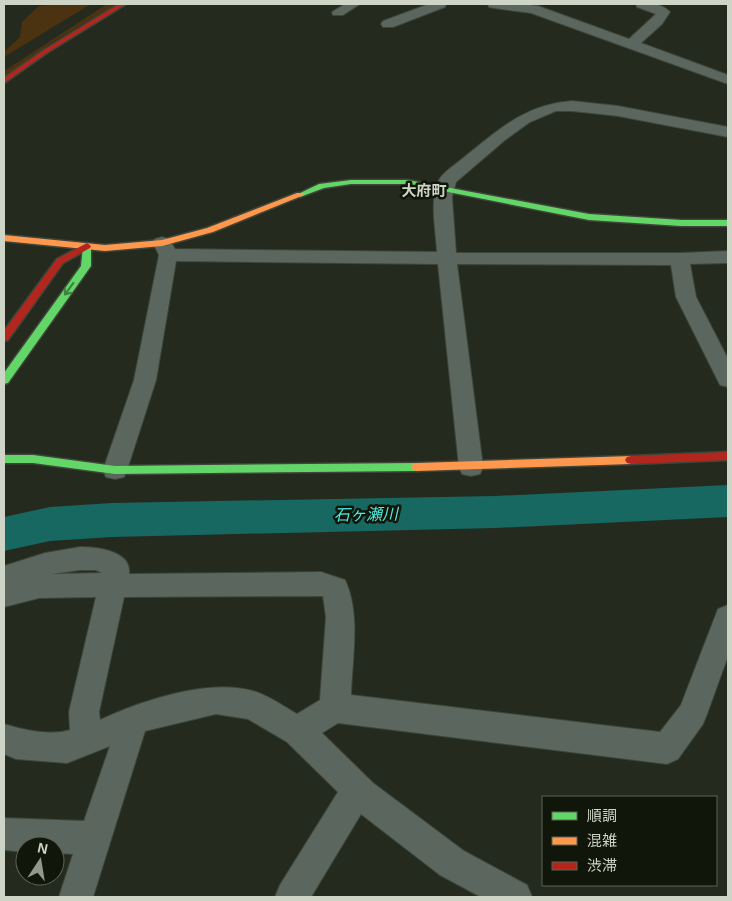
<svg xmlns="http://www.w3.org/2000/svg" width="732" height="901" font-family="Helvetica,'Noto Sans JP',sans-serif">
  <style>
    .green { fill: #4b3211 }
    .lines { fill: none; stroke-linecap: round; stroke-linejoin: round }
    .river { fill: #186862; fill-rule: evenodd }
    .street-casing { stroke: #3f453a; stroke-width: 2 }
    .fast-casing { stroke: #3f453a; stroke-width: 3 }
    .slow-casing { stroke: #3f453a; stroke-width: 3 }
    .jam-casing { stroke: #3f453a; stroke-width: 3 }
    .street { fill: #5a665e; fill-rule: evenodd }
    .fast { fill: #63d668; fill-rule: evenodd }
    .slow { fill: #ff974d; fill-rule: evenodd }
    .jam { fill: #b3261e; fill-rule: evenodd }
    .shaded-wall { fill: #35392e }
    .oneway { stroke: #3e803e }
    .labels { text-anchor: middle; stroke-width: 5; stroke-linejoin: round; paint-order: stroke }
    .far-quarter-label { font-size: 15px; font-weight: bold; fill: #ced5c6; stroke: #11160b }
    .water-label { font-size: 16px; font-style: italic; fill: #51eae0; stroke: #11160b }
  </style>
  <rect width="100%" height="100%" fill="#242a1e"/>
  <path class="green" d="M 62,4 L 91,4 L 4,57 L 4,52 L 20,37 L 22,22 L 39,6 Z
    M 107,4 L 117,4 L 53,42 L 4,77 L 4,71 Z"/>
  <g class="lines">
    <path class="river" d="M 728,485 L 728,517 L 495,528 L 112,537 L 50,541 L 4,551 L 4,517 L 50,507 L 112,503 L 495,496 Z"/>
    <g class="street-casing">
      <path id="street" d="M 345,4 L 360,4 L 343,15 L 333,15 L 332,12 Z
        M 429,4 L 446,4 L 445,7 L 393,27 L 383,27 L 381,24 L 383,21 Z
        M 488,4 L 522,4 L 538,6 L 629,39 L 656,14 L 637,7 L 636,4 C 647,3 662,3 670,12 L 662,24 L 641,43 L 728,75 L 728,84 L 531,13 L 494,8 L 489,7 Z
        M 572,101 L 618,106 L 728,127 L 728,137 L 618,116 L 572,111 L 556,111 L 530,122 L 505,140 L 456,182 L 452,197 L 456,253 L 680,253 L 728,251 L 728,263 L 690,264 L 696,297 L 728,359 L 728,387 L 720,385 L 676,297 L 671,265 L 457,264 L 483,467 L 480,474 L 471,476 L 462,474 L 459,467 L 438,264 L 176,261 L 156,380 L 127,470 L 124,477 L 115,479 L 106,477 L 103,470 L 134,380 L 159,255 L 153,243 L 155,239 L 162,237 L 169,239 L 175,249 L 437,252 C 436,230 429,201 439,180 C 443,172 455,165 462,159 C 497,131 525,104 572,101 Z
        M 80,547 C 95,547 132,550 129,574 L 321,572 L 345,580 C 361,614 352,658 351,695 L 660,732 L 681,705 L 718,609 L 728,605 L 728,656 L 707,714 L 703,724 L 678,759 L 667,764 L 338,723 L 322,733 L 373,783 L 464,851 L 527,885 L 532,897 L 481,897 L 440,875 L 361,814 L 311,897 L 275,897 L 280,885 L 338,792 L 287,742 L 248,719 L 216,714 L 145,731 L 93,897 L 59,897 L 73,854 L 55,853 L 55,846 L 25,846 L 25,852 L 4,850 L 4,818 L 84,821 L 110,746 L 67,763 L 16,759 L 4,754 L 4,724 C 23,730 50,736 70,730 L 69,712 L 96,597 L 39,598 L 4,607 L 4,566 L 45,553 ZM 80,570 L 96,570 L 102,573 L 52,574 ZM 323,596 L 326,617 L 320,700 L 297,714 C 283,706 268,695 253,691 C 209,678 140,701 100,720 L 99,712 L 124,597 Z"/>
    </g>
    <g class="fast-casing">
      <path id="fast" d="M 351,180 L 408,180 L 589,214 L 681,220 L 728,220 L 728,226 L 681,226 L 589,220 L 408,184 L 351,184 L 324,188 L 300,197 L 296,195 L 319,184 Z
        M 87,243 L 91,246 L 91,266 L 8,383 L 4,384 L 4,373 L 81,266 L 83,246 Z
        M 4,455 L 33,455 L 115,466 L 417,463 L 421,464 L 423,467 L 421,470 L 417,471 L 115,474 L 33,463 L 4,463 Z"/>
    </g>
    <g class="slow-casing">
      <path id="slow" d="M 297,193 L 303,193 L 304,195 L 213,232 L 162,246 L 105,251 L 4,241 L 4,235 L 105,245 L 162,240 L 207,228 Z
        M 631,456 L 635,457 L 637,460 L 635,463 L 631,464 L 417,471 L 413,470 L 411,467 L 413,464 L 417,463 Z"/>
    </g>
    <g class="jam-casing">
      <path id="jam" d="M 119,4 L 126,4 L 48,52 L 4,83 L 4,78 L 44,50 Z
        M 87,243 L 91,246 L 90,248 L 63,263 L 8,340 L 4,341 L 4,331 L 57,259 Z
        M 728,452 L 728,460 L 631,464 L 627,463 L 625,460 L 627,457 L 631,456 Z"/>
    </g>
    <use href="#street" class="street"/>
    <use href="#fast" class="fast"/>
    <use href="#slow" class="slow"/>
    <use href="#jam" class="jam"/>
  </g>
  <path class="shaded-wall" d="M 4,4 L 18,4 L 4,5 Z"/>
  <defs><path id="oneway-shaft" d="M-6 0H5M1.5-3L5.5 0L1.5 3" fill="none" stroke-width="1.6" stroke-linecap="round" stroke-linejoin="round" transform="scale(1.25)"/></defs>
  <use class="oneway" href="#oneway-shaft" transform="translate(69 289) rotate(126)"/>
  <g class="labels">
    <g class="far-quarter-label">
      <text x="424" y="196">大府町</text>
    </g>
    <g class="water-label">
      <text transform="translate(366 514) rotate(-1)" y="6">石ヶ瀬川</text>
    </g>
  </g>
  <rect width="732" height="901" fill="none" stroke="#ced5c6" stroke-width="10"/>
  <rect x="542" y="796" width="175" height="90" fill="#11160b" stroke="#5d6256"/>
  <rect x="552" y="812" width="25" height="8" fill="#63d668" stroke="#5d6256"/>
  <text x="587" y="821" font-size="15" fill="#ced5c6">順調</text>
  <rect x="552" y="837" width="25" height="8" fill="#ff974d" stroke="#5d6256"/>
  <text x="587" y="846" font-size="15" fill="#ced5c6">混雑</text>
  <rect x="552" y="862" width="25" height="8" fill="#b3261e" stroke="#5d6256"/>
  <text x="587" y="871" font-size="15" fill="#ced5c6">渋滞</text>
  <g transform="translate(40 861) rotate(12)"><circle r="24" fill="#11160b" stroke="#5d6256"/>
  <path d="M0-4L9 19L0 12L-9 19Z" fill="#92998b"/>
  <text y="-8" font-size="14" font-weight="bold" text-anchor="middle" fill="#ced5c6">N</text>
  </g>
</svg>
